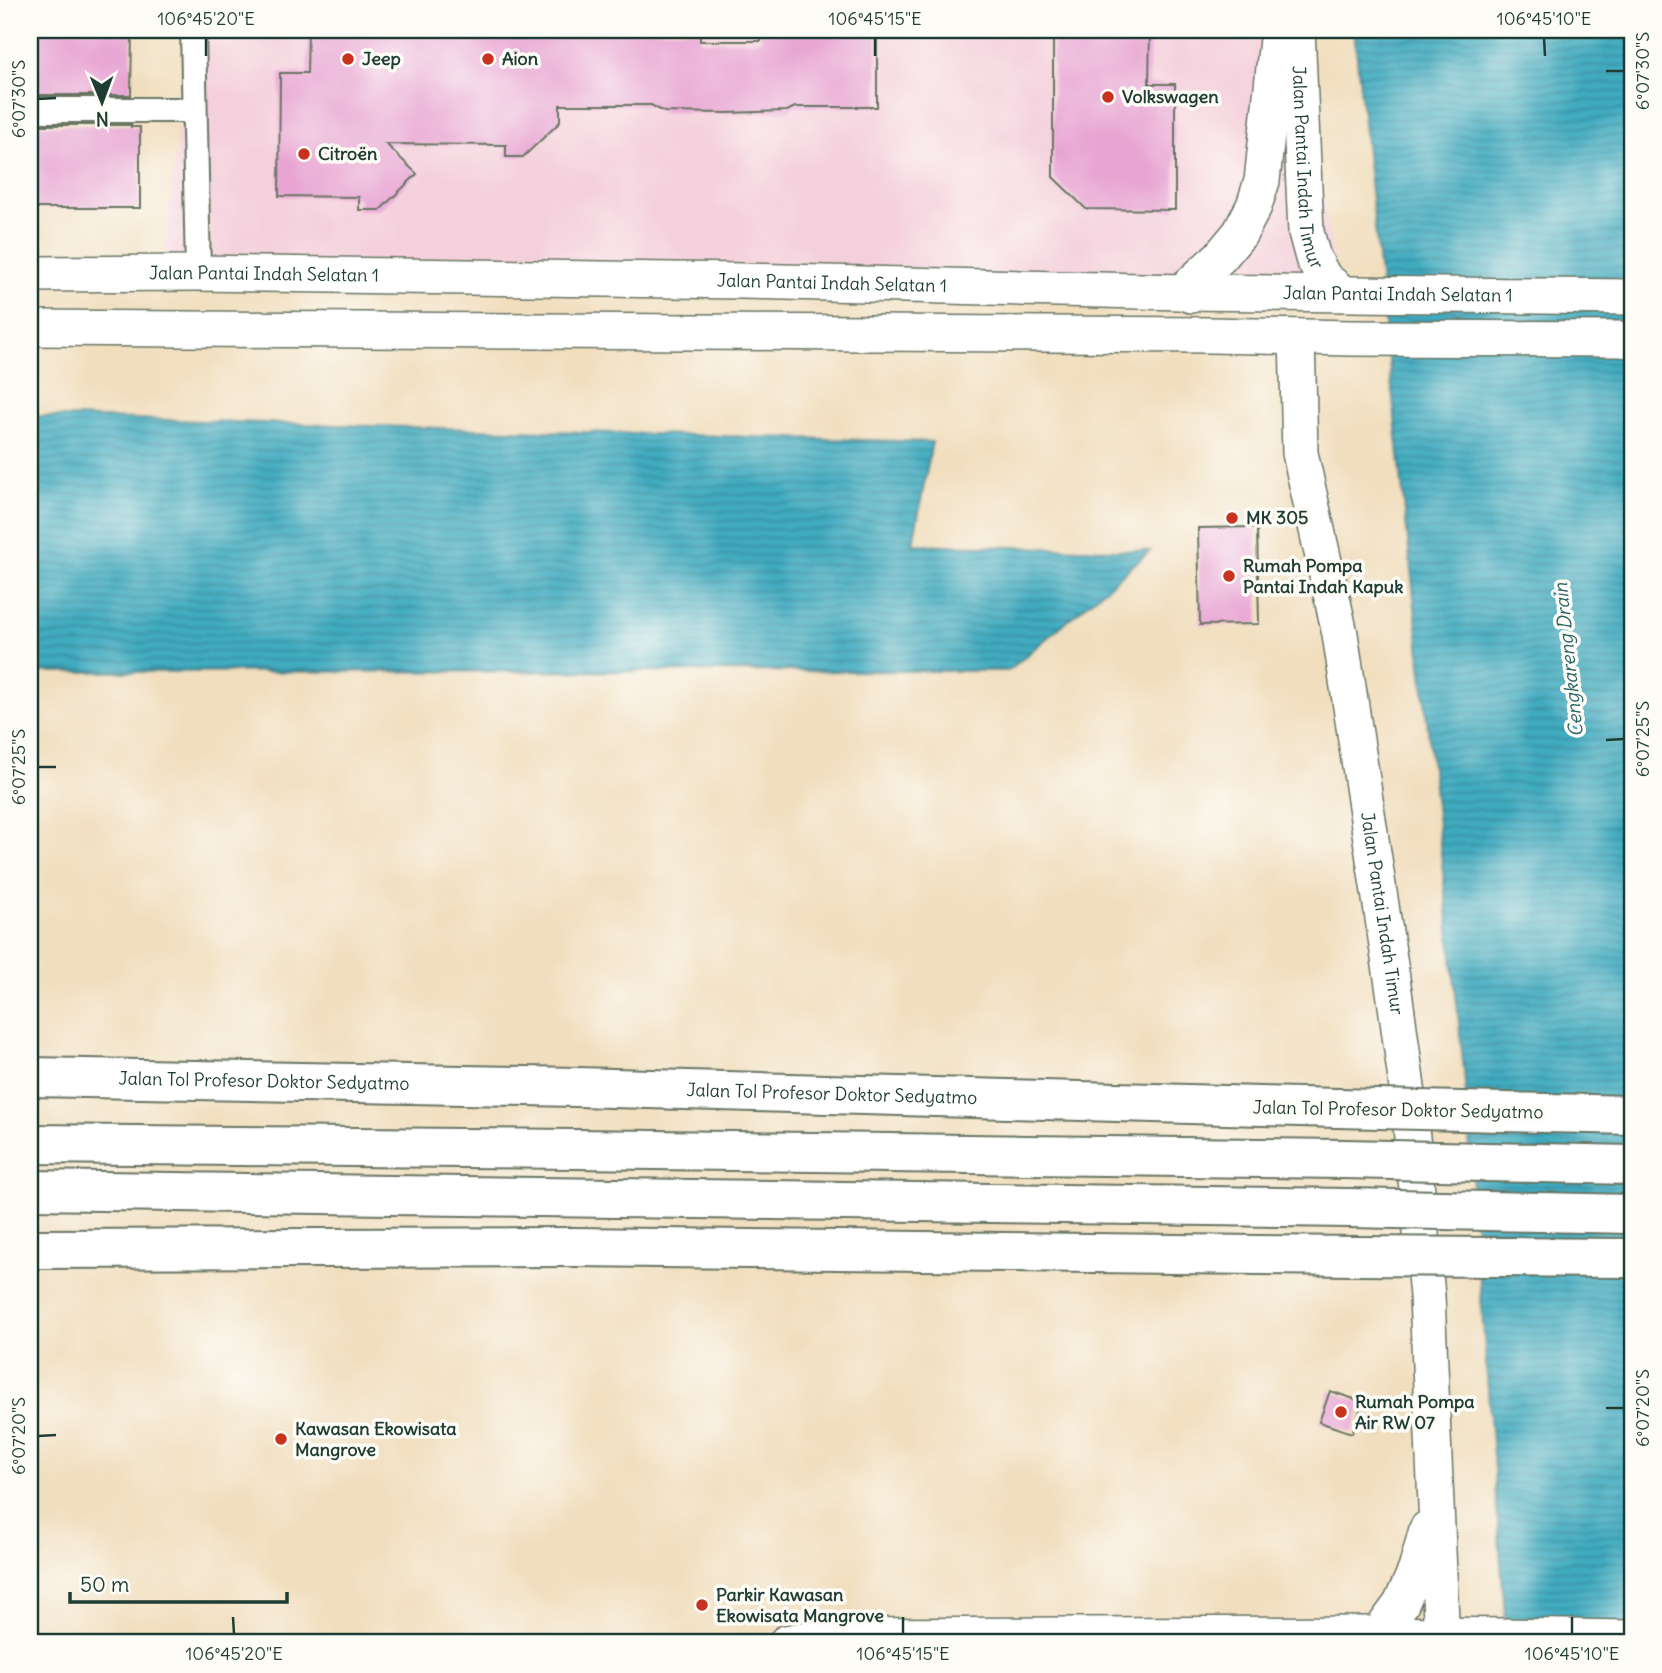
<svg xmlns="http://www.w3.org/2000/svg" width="1662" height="1673" font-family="Delius,sans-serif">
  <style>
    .built { fill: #f4cfdc }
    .water { fill: url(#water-rules); stroke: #30747a; stroke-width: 2 }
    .building { fill: #e8a5d3 }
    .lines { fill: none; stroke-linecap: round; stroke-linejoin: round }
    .street-casing { stroke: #687564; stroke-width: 28 }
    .secondary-casing { stroke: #687564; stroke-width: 38 }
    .highway-casing { stroke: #687564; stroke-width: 42 }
    .street { stroke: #fff; stroke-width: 24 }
    .secondary { stroke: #fff; stroke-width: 35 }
    .highway { stroke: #fff; stroke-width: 38 }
    .highway-bridge-casing { stroke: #687564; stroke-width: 42; stroke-linecap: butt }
    .highway-bridge { stroke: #fff; stroke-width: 38 }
    .ticks { fill: none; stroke: #1f3d34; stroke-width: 2.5 }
    .poi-dot { fill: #c8321e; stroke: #fdfcf7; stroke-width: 2.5 }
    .labels { text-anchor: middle; stroke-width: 7; stroke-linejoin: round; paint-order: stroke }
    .poi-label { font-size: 18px; font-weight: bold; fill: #1f3d34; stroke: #fdfcf7; text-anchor: start }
    .street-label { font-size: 18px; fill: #1f3d34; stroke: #fdfcf7 }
    .water-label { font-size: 19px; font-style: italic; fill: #2b6465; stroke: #fdfcf7 }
    .neatline { fill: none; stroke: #1f3d34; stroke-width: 2.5 }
    .ticks-label { font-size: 18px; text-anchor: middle; fill: #1f3d34 }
  </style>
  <defs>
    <pattern id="water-rules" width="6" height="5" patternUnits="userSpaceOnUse" patternTransform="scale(1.75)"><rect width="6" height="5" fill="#41abc0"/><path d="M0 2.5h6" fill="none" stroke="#368c9d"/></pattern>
  </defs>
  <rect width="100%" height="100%" fill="#fdfcf7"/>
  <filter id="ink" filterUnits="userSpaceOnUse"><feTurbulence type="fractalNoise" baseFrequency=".0143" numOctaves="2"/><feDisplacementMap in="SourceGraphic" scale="14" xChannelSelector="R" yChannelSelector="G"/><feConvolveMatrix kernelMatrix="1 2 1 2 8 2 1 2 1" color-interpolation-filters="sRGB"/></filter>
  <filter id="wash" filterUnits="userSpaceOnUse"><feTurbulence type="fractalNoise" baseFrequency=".00686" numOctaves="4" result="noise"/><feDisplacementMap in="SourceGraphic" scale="28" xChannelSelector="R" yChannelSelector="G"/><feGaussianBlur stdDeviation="1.57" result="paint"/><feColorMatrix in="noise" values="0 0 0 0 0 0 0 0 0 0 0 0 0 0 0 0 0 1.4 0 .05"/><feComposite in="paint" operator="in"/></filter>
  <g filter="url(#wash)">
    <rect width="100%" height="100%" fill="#f1debe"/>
    <path class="built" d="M 189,30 L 1296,30 L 1339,295 L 161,286 Z"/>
    <path class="water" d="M 1354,30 L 1632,30 L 1632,1643 L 1507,1643 L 1464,1071 Z
      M 30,416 L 932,442 L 913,544 L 1150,551 L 1008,671 L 30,672 Z"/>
    <g id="blocks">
      <path class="building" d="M 30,30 L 132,30 L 131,95 L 30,95 Z
        M 308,30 L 700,30 L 700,41 L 761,41 L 761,30 L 877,30 L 877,107 L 795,107 L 787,111 L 727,113 L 664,112 L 651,105 L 560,105 L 560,122 L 523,157 L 506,157 L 506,145 L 386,144 L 417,174 L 380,210 L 359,210 L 359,197 L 279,196 L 280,73 L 307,73 Z
        M 1053,30 L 1150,30 L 1149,84 L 1175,84 L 1175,210 L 1086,209 L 1053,177 Z
        M 30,125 L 131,125 L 131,127 L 140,127 L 140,208 L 30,208 Z
        M 1257,527 L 1259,624 L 1200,625 L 1198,528 Z
        M 1330,1391 L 1363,1402 L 1352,1433 L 1319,1422 Z"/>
    </g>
  </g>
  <g filter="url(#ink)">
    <use href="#blocks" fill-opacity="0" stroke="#687564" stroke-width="2"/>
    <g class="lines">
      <g class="street-casing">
        <path id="street" d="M 193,30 L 198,273
          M 30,110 L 194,110"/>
      </g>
      <g class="secondary-casing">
        <g id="secondary">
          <path id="s1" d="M 1297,30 L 1306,232 L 1313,258 L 1324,278 L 1342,293"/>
          <path id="s2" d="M 30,274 L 198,273 L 742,281 L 1182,292 L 1632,297"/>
          <path d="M 1191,295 L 1182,292 L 1220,257 L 1240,233 L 1254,206 L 1262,181 L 1278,30"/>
          <path d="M 30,328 L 1210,335 L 1350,338 L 1621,339 L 1632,340"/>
          <path id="s3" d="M 1297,337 L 1300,453 L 1340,634 L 1395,998 L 1408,1095 L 1427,1296 L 1442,1643"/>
          <path d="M 1379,1634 L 1401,1604 L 1416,1570 L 1427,1529"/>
          <path d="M 786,1643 L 824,1636 L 1379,1634 L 1632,1638"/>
        </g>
      </g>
      <g class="highway-casing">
        <g id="highway">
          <path id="s4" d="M 30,1077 L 577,1087 L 1338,1108"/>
          <path d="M 30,1144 L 575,1149 L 1344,1159"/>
          <path d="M 30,1190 L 1350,1208"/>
          <path d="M 30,1249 L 573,1247 L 1356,1256"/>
        </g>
      </g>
      <use href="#street" class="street"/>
      <use href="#secondary" class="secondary"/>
      <use href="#highway" class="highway"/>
      <g class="highway-bridge-casing">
        <path id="highway-bridge" d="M 1338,1108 L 1632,1115
          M 1344,1159 L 1632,1165
          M 1350,1208 L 1632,1214
          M 1356,1256 L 1632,1258"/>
      </g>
      <use href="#highway-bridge" class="highway-bridge"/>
    </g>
  </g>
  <path class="ticks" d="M 206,38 L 206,56M 875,38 L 875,56M 1544,38 L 1545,56M 1606,71 L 1624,71M 38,99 L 56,98M 1606,740 L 1624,739M 38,767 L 56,767M 1606,1408 L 1624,1408M 38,1436 L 56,1435M 233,1617 L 234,1634M 903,1617 L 903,1634M 1572,1617 L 1572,1634"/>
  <g class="poi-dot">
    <circle cx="348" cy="59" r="7"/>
    <circle cx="488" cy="59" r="7"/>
    <circle cx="1108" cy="97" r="7"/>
    <circle cx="304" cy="154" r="7"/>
    <circle cx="1232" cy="518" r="7"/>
    <circle cx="1229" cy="576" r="7"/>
    <circle cx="1341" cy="1412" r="7"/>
    <circle cx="281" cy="1439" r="7"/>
    <circle cx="702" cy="1605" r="7"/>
  </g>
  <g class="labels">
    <g class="poi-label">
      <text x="362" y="65">Jeep</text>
      <text x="502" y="65">Aion</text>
      <text x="1122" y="103">Volkswagen</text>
      <text x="318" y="160">Citroën</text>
      <text x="1246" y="524">MK 305</text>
      <text x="1243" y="572">Rumah Pompa<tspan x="1243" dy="21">Pantai Indah Kapuk</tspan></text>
      <text x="1355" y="1408">Rumah Pompa<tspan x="1355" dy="21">Air RW 07</tspan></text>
      <text x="295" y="1435">Kawasan Ekowisata<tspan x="295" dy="21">Mangrove</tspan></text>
      <text x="716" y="1601">Parkir Kawasan<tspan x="716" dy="21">Ekowisata Mangrove</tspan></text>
    </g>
    <g class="street-label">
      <text dy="6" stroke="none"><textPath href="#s1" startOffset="138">Jalan Pantai Indah Timur</textPath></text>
      <text dy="6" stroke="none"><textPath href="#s2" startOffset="234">Jalan Pantai Indah Selatan 1</textPath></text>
      <text dy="6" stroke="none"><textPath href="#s2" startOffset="802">Jalan Pantai Indah Selatan 1</textPath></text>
      <text dy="6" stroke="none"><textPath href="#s2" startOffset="1368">Jalan Pantai Indah Selatan 1</textPath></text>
      <text dy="6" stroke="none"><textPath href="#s3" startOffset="584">Jalan Pantai Indah Timur</textPath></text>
      <text dy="6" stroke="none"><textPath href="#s4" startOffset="234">Jalan Tol Profesor Doktor Sedyatmo</textPath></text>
      <text dy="6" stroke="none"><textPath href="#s4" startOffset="802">Jalan Tol Profesor Doktor Sedyatmo</textPath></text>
      <text transform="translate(1398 1110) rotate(1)" y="6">Jalan Tol Profesor Doktor Sedyatmo</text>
    </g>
    <g class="water-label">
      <text transform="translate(1568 660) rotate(-96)" y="7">Cengkareng Drain</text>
    </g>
  </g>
  <rect width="1662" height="1673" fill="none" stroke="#fdfcf7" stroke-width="77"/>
  <g transform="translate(102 102) rotate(179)" stroke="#fdfcf7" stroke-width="5" paint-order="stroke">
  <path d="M0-5L12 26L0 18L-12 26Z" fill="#1f3d34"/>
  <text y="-10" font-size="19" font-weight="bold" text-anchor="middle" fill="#1f3d34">N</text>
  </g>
  <path d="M70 1592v10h217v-10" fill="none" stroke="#1f3d34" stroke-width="3.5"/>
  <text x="80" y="1592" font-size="21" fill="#1f3d34" stroke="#fdfcf7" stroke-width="5" paint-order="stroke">50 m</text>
  <rect x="38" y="38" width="1586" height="1596" class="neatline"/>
  <g class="ticks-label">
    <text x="206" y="25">106°45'20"E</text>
    <text x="875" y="25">106°45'15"E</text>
    <text x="1544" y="25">106°45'10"E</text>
    <text transform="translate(1643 71) rotate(-90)" y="6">6°07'30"S</text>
    <text transform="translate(19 99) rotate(-90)" y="6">6°07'30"S</text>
    <text transform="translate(1643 739) rotate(-90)" y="6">6°07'25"S</text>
    <text transform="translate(19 767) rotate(-90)" y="6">6°07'25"S</text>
    <text transform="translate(1643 1408) rotate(-90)" y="6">6°07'20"S</text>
    <text transform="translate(19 1436) rotate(-90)" y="6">6°07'20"S</text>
    <text x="234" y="1660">106°45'20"E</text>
    <text x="903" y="1660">106°45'15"E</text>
    <text x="1572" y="1660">106°45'10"E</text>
  </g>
</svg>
